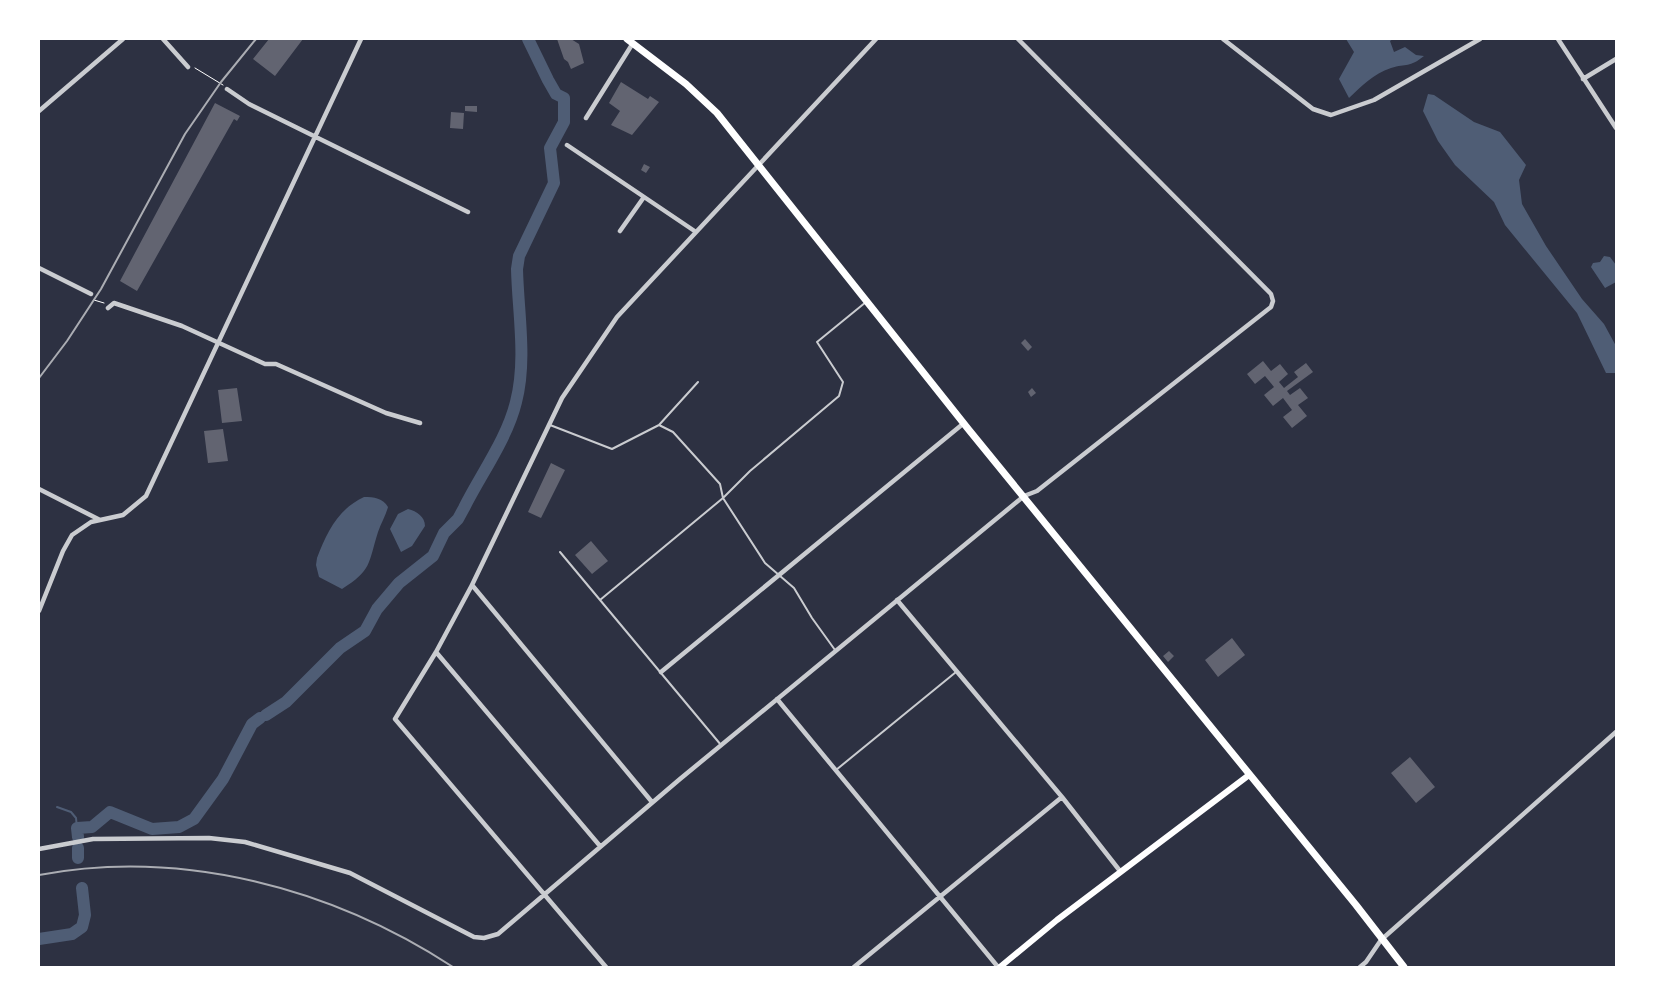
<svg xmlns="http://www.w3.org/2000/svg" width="1655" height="1006" font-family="'Alegreya Sans',sans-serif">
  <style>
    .water { fill: #4f5d75 }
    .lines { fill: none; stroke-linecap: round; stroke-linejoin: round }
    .stream { stroke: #4f5d75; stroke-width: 2 }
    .river { stroke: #4f5d75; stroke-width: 12 }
    .building { fill: #626471 }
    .path { stroke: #fff; stroke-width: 1 }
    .service { stroke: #caccd0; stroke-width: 2 }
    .minor { stroke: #caccd0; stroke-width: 4.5 }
    .secondary { stroke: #fff; stroke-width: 6 }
    .primary { stroke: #fff; stroke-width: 7 }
    .rail { stroke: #abadb3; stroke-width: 2 }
  </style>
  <rect width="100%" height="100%" fill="#2d3142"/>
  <path class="water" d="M 1346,39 L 1393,39 L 1390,41 L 1394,52 L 1405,47 L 1416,55 L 1424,56 C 1409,68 1407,63 1391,68 C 1373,74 1362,86 1349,98 L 1339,79 L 1354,52 Z
    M 1428,94 L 1434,95 L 1474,122 L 1500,132 L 1526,165 L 1519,180 L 1522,204 L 1546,246 L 1582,299 L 1604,324 L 1616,346 L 1616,373 L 1606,373 L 1577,313 L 1505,225 L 1494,202 L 1455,165 L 1438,141 L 1423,111 Z
    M 1604,256 L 1610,257 L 1616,265 L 1616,282 L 1605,288 L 1591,267 L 1593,263 L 1600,262 Z
    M 364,497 C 374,497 383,498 388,507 C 386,515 381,523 378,532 C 368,564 372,570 342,589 L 319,577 L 316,565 L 317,558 C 327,532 338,509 364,497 Z
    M 408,509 C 417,511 425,517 425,526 L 412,546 L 401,552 L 390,529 L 398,514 Z"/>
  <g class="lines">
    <path class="stream" d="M 57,807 L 71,812 L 76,818 L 77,828"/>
    <path class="river" d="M 266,715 L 286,702 L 340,648 L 365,631 L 377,609 L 399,583 L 433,556 L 444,533 L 458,519 L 464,508 C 481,474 507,439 516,402 C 527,360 518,312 517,269 L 519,256 L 554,183 L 550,148 L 564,122 L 564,98 L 556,94 L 548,80 L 528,39
      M 78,837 L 77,828 L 92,827 L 110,812 L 152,829 L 179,827 L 194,819 L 223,779 L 252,724 L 260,718
      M 78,848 L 78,858
      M 39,939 L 72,934 L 82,927 L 85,915 L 82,888"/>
  </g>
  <path class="building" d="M 269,39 L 303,39 L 275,76 L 253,59 Z
    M 557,39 L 571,39 L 579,44 L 584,63 L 571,69 L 568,62 L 564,59 Z
    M 621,82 L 648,99 L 650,96 L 659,102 L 632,135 L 611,125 L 620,111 L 609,103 Z
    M 215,103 L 240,116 L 237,121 L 234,119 L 137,291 L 120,281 Z
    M 465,106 L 477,106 L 477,112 L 465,111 Z
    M 451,112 L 464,113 L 463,129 L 450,128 Z
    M 644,164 L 650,167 L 646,173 L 641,170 Z
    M 1025,339 L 1032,347 L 1028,351 L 1021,343 Z
    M 1263,361 L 1271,371 L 1280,364 L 1288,374 L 1279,382 L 1284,388 L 1298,377 L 1294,372 L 1306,363 L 1313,372 L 1287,391 L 1290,395 L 1300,388 L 1308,398 L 1298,405 L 1307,416 L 1292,428 L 1283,417 L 1292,410 L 1283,398 L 1273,406 L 1264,395 L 1274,387 L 1265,376 L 1255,384 L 1247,374 Z
    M 237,388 L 242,421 L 222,423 L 218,390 Z
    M 1032,388 L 1036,393 L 1031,397 L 1028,392 Z
    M 223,429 L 228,461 L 208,463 L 204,431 Z
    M 551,463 L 565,470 L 541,518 L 528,512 Z
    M 591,541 L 608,561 L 592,574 L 575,555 Z
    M 1232,638 L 1245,655 L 1218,677 L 1205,660 Z
    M 1169,651 L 1174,656 L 1168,662 L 1163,656 Z
    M 1410,757 L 1435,787 L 1416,803 L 1391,773 Z"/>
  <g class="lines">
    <path class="path" d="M 195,68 L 223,85
      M 94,300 L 104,303"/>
    <path class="service" d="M 550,425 L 612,449 L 659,425 L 698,382
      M 659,425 L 673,432 L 720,484 L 723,498 L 765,563 L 794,588 L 812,618 L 835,650
      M 560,552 L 721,745
      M 600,600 L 723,498 L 750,471 L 839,396 L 843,382 L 817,342 L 866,302
      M 836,770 L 956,672"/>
    <path class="minor" d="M 163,39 L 188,67
      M 1223,39 L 1313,109 L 1331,115 L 1374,100 L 1480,39
      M 1558,39 L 1616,128
      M 1583,79 L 1616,59
      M 227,89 L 249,104 L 468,212
      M 39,111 L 123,39
      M 586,118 L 633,43
      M 567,145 L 696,232
      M 620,231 L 644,197
      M 39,268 L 91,294
      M 108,308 L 114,303 L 182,326 L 265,364 L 276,364 L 386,413 L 420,423
      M 39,489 L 100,520
      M 472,585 L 652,802
      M 897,600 L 1062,797 L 1120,871
      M 39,611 L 63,551 L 72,535 L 91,522 L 123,515 L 146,496 L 361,39
      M 436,652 L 600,846
      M 661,672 L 964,423
      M 777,699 L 998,967
      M 39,849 L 93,839 L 209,838 L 245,842 L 350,873 L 474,937 L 484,938 L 498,934 L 680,779 L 1024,496 L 1037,491 L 1271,307 L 1273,301 L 1271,294 L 1018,39
      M 606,967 L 395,719 L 436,652 L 472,585 L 562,398 L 617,317 L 876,39
      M 854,967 L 1062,797
      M 1360,967 L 1366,962 L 1381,940 L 1616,732"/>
    <path class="secondary" d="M 1000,967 L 1057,920 L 1249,775"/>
    <path class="primary" d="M 627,39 L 686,84 L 717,113 L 969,430 L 1356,905 L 1404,967"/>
    <path class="rail" d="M 39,378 L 67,341 L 101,289 L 185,134 L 221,82 L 256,39
      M 39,875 C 182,848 332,888 453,967"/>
  </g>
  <rect width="1655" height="1006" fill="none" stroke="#ffffff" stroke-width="80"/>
</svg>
